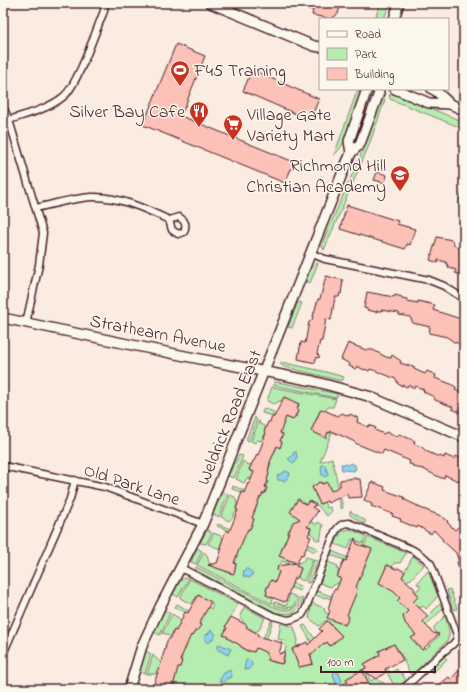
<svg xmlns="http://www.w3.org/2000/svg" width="467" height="692" font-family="'Indie Flower',sans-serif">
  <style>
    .green { fill: #b5edb0; stroke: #80866e }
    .water { fill: #8bd4ec; stroke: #718c9f }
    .building { fill: #fcc1b7; stroke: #4a1f2b }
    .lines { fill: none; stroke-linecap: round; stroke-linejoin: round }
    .street-casing { stroke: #4a1f2b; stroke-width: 9 }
    .secondary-casing { stroke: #4a1f2b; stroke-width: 12 }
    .street { stroke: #fbf7ec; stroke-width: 6 }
    .secondary { stroke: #fbf7ec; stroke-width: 9 }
    .labels { text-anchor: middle; stroke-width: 3; stroke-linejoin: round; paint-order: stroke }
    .poi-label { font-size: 18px; fill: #4a1f2b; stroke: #fbf7ec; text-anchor: start }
    .street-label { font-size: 18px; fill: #4a1f2b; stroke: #fbf7ec }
  </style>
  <rect width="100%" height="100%" fill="#fbece1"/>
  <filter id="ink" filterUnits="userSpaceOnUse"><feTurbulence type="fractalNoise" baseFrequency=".025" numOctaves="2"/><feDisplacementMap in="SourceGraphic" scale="8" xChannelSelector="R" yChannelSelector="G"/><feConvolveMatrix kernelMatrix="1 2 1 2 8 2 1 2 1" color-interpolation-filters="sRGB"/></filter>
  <g filter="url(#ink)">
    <path class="green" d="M 380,3 L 390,3 L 384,19 L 375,19 Z
      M 358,89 L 360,93 L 359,98 C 354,113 347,145 334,155 Z
      M 393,94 L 400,96 L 464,122 L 464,129 L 390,99 L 389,95 Z
      M 384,98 L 385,100 L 369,145 L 324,250 L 322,246 L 323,241 L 366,143 L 380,103 Z
      M 463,187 L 464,187 L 464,207 L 458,205 Z
      M 318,263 L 310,283 L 306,282 C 308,275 310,266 318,263 Z
      M 298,302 L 302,303 L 292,328 L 288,327 Z
      M 281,362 L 322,371 L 344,377 L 342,381 L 285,367 L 280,364 Z
      M 274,382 L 278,382 L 338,394 L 336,398 L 273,385 Z
      M 272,387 L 336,399 L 333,407 L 328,407 L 325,411 L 321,409 L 311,431 L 326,437 L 328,432 L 330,433 L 336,422 L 320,462 L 332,458 L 343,508 L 340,508 L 340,503 L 334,489 L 331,491 L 327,482 L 323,484 L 322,482 L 318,483 L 313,487 L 316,497 L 324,502 L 327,508 L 330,507 L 332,511 L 327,516 L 318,506 L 309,501 L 306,505 L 298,499 L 295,504 L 309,520 L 316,525 L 318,522 L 323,525 L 320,541 L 315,539 L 314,536 L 310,533 L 311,528 L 306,526 L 289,529 L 287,534 L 300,542 L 317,548 L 315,552 L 299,544 L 284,543 L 280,556 C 289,560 300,568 306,557 L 313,559 L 304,581 L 299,579 L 298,574 L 301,569 L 300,568 L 282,561 L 277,570 L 279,572 L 277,576 L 302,587 L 300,591 L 271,580 L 266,589 L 267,591 L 266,595 L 273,598 L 272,604 L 197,565 L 204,552 L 207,555 L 209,563 L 214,565 L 215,567 L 232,574 L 234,573 L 236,564 L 222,550 L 208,544 L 214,533 L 223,537 L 240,547 L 242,537 L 217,526 L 218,524 L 245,535 L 248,529 L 250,529 L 254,519 L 251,517 L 237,511 L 235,512 L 233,517 L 229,521 L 221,517 L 230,495 L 235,497 L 237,504 L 236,509 L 253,515 L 257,506 L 257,497 L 232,489 L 233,486 L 261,497 L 263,493 L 265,494 L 267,488 L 265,487 L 268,481 L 253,475 L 251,479 L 247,478 L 244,483 L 236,479 L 243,461 L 248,465 L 252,464 L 249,470 L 268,477 L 269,473 L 268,472 L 271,463 L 267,461 L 269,454 L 273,456 L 277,446 L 280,447 L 279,440 L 265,434 L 261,441 L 257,440 L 255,443 L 251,441 L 259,421 L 260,424 L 266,427 L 264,432 L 281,439 L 283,434 L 280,433 L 280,418 L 262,413 L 264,408 L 293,420 L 294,416 L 296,417 L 298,411 L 297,410 L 299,404 L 284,397 L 282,401 L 280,401 L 273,404 L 267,401 Z
      M 255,417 L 257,420 L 249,441 L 246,440 Z
      M 239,455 L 243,456 L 234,478 L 228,476 Z
      M 222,492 L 228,494 L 219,517 L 213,514 Z
      M 350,511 L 366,521 L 364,524 L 350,515 Z
      M 349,529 L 366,536 L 363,544 L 352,539 L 348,549 L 335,544 L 341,532 Z
      M 207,530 L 212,533 L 206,544 L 200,543 Z
      M 368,537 L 406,553 L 400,563 L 394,563 L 392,567 L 387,565 L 384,572 L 384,586 L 392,591 L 401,579 L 413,556 L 424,565 L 410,580 L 409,579 L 396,594 L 400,598 L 397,601 L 404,608 L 409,606 L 419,596 L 416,593 L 417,590 L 420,588 L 420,585 L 417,584 L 418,582 L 428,571 L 438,596 L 426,609 L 423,606 L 420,608 L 415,604 L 403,616 L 406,620 L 405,622 L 411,630 L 418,624 L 419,625 L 440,604 L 443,609 L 412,638 L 417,646 L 426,649 L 439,636 L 434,630 L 434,627 L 445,616 C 447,625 452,633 447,641 L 411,675 L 404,662 L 405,661 L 394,644 L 379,651 L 382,658 L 382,660 L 390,673 L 397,669 L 399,673 L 401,672 L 406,680 L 396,689 L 380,660 L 375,662 L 373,659 L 364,664 L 366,668 L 364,669 L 371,681 L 376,678 L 380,682 L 383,682 L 387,689 L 372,689 L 363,673 L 346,679 L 352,689 L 344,688 L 342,685 L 337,687 L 338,689 L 170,689 L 170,686 L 173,687 L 172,673 L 157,669 L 156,674 L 147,674 L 153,655 L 160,662 L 180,667 L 182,656 L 179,655 L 185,650 L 187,644 L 174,630 L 171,637 L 164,633 L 162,634 L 172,614 L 179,618 L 181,622 L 178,628 L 192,636 L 200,625 L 199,624 L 201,620 L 175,607 L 177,604 L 191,612 L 208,607 L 211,609 L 213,604 L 198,595 L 191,604 L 180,598 L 190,579 L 238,604 L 225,627 L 227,628 L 224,634 L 228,637 L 227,638 L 232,641 L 234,638 L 243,621 L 240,616 L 244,607 L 265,618 L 259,630 L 255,632 L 249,628 L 248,629 L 240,646 L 249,652 L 250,650 L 254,652 L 256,648 L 258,649 L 271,621 L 273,621 L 266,640 L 268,649 L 266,655 L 268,656 L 267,660 L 276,663 L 283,663 L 286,646 L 284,645 L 285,641 L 278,639 L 281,623 L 294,627 L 298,640 L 296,643 L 298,647 L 292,649 L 299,667 L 313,664 L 310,654 L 315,652 L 307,634 L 305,632 L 302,626 L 305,625 L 315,639 L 325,644 L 327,642 L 330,646 L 342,636 L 328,621 L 325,621 L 319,626 L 309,618 L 312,603 L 324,608 L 325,612 L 329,614 L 328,618 L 345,625 L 349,617 L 347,615 L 357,588 L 338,583 L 330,587 L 320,583 L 328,562 L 338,566 L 337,570 L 339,570 L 337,577 L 354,583 L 355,564 L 331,555 L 332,551 L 348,558 L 368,559 L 371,549 L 364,546 Z
      M 197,548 L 202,551 L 196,564 L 191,562 Z
      M 314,560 L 318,561 L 309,583 L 306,582 Z
      M 196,567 L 274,607 L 285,610 L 292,609 L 297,605 L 300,598 L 303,599 C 297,614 291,616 275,612 L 195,570 Z
      M 184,578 L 189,578 L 178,597 L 173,594 L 180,581 Z
      M 450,589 L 457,609 L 453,610 L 447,590 Z
      M 317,591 L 331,596 L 333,597 L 331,599 L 325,597 L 323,598 L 315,595 Z
      M 290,594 L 298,598 L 293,607 L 286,608 L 274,605 L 275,602 L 286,606 Z
      M 165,610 L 170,613 L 160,635 L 154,632 Z
      M 146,651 L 151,654 L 145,674 L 139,672 Z
      M 444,657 L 447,659 L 433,673 L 431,670 Z"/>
    <path class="water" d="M 294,452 L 296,452 L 297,457 L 295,463 L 293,463 L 288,459 L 292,456 Z
      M 351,463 L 355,465 L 356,469 L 354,471 L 342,470 L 341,464 L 346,464 L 347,465 Z
      M 322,465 L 325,465 L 328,474 L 326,477 L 322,475 L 321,468 Z
      M 286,471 L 290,473 L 289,477 L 284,481 L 278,480 L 277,476 Z
      M 246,568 L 253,573 L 250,578 L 243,576 L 244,570 Z
      M 211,630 L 216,634 L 212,640 L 208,643 L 205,641 L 205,635 L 208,634 Z
      M 219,644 L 231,649 L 228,655 L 217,649 Z
      M 246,660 L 248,660 L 252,662 L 252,665 L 248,670 L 244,669 Z
      M 230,670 L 232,675 L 231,678 L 227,678 L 226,681 L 222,682 L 219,681 L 224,673 Z
      M 334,671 L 338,672 L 342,681 L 337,685 L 333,676 Z"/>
    <path class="building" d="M 295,3 L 341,3 L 338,14 L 331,19 L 312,15 L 313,10 L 294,5 Z
      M 176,44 L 205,56 L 181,116 L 294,162 L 285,183 L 143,125 Z
      M 252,70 L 319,99 L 310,120 L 243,91 Z
      M 377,172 L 387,175 L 385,183 L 374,180 Z
      M 347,205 L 398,221 L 397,224 L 415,229 L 410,245 L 407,244 L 405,249 L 340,229 Z
      M 437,237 L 452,240 L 455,246 L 464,249 L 464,275 L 455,273 L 456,270 L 449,268 L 446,262 L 438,260 L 438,263 L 430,260 Z
      M 326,276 L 343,280 L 341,294 L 340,293 L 339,297 L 335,297 L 331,320 L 326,319 L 322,341 L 320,341 L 317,354 L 320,357 L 316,358 L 315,363 L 298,359 L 301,342 L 305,343 L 309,322 L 312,320 L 318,299 L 320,299 Z
      M 367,292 L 394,297 L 395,295 L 402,297 L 402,298 L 407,299 L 407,301 L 418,303 L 418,301 L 435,305 L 433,310 L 461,319 L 461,322 L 464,322 L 464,345 L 454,342 L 447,337 L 429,333 L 430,327 L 413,323 L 410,317 L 399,315 L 399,313 L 381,310 L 381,311 L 377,311 L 376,312 L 367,310 L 367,309 L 364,308 Z
      M 348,343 L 366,350 L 373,350 L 386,357 L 391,358 L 392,355 L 401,361 L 400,363 L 414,367 L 414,369 L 425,374 L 427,371 L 436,375 L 435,378 L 451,384 L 456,387 L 455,390 L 464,394 L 464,414 L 452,409 L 453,407 L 435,400 L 434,397 L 424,392 L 423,389 L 415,386 L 414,388 L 408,385 L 407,387 L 403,385 L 402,386 L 398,384 L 396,379 L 376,371 L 370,369 L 369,371 L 365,369 L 364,370 L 357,366 L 356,369 L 349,366 L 350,364 L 341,359 Z
      M 284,397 L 299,404 L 297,410 L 298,411 L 293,420 L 286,417 L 280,433 L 283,434 L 280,441 L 282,442 L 280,448 L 277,446 L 270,462 L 268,472 L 269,473 L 267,480 L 268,481 L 265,487 L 267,488 L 264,494 L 263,493 L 261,497 L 260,497 L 252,518 L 254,519 L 250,529 L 248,529 L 240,547 L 234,563 L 236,564 L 234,574 L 208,565 L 217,563 L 222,548 L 220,547 L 226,530 L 229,532 L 238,510 L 236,509 L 242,492 L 244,493 L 248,483 L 249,484 L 254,472 L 249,470 L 253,461 L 254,461 L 257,454 L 258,455 L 266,433 L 264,432 L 268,422 L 270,422 L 272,417 L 274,417 Z
      M 321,409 L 338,416 L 342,413 L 349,416 L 350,414 L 358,418 L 357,422 L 368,427 L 369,425 L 376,428 L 375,430 L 384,434 L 386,432 L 397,437 L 399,434 L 415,441 L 414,444 L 422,447 L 426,451 L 439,457 L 440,456 L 444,458 L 445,455 L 454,459 L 456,456 L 462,459 L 462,460 L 464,461 L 464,481 L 459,479 L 458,481 L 445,475 L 444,478 L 441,478 L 423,469 L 413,467 L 413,465 L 409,464 L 410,461 L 384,450 L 382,454 L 357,444 L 353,441 L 331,431 L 330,433 L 328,432 L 326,438 L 311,431 Z
      M 356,478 L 356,479 L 360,479 L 362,497 L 348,498 L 347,494 L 328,503 L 327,501 L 320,504 L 312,487 L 317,484 L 319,482 L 323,484 L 327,482 L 331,491 L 340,486 L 340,480 Z
      M 372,482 L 385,487 L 384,490 L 404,497 L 405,500 L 418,506 L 418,507 L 441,516 L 448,521 L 447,522 L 455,530 L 458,527 L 464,533 L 464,581 L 463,581 L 457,562 L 459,562 L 456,553 L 442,540 L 443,540 L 434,530 L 431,534 L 418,526 L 417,528 L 400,521 L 401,519 L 392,516 L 393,514 L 371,506 L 372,504 L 364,500 Z
      M 298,499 L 306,505 L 309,501 L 316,505 L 312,507 L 318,511 L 307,527 L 311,528 L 308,536 L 311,537 L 303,555 L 301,554 L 296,566 L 301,568 L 299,574 L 296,579 L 294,578 L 286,601 L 284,602 L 266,595 L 267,592 L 266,590 L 271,580 L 275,582 L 279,572 L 277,570 L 278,566 L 296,563 L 279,556 L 293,522 L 300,519 L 290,512 Z
      M 355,538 L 357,544 L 372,549 L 356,587 L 357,588 L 356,594 L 347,615 L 349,617 L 345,625 L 327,618 L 330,611 L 328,609 L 334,589 L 336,590 L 341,578 L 337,577 L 344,560 L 346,561 Z
      M 387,565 L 396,569 L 398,568 L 405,572 L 402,577 L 413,587 L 415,590 L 414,591 L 419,596 L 413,602 L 428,616 L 423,622 L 433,633 L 439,634 L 422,650 L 411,638 L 416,635 L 405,623 L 403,616 L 408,611 L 397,601 L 400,598 L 393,591 L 379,583 Z
      M 198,595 L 211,602 L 199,624 L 201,625 L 197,631 L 196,630 L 192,636 L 191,635 L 180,660 L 182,661 L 180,667 L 178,667 L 173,687 L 170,686 L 170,689 L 153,688 L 158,671 L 163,658 L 162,658 L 166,646 L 165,646 L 168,639 L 170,639 L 174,630 L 176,631 L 185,612 L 188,613 Z
      M 231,617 L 247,625 L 246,627 L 258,634 L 257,636 L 282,643 L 279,654 L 285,652 L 282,664 L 267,660 L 268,656 L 266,655 L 267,653 L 256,648 L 254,652 L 245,650 L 245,649 L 240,646 L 240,645 L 227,638 L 228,637 L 223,635 L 227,628 L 225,627 Z
      M 327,621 L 342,636 L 330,646 L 327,642 L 325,644 L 324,643 L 314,653 L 310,654 L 313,664 L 299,667 L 292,649 L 307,642 L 308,645 L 322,631 L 319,629 Z
      M 394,644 L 403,660 L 385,669 L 386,672 L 377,679 L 362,670 L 366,668 L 364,664 L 380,655 L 379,651 Z
      M 464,665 L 464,689 L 434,689 L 449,677 L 451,679 Z
      M 362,670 L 372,689 L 333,689 L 348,682 L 346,679 Z"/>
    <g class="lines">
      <g class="street-casing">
        <path id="street" d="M 3,107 L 9,120 L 43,233 L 39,265 L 26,323
          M 9,120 C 27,114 48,109 63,97 C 77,87 96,30 104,11 L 105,3
          M 36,208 C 54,204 73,198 92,197 C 118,196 146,209 169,220 L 172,230 L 178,234 L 184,232 C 187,224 185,221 179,217 L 169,220
          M 310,253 L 325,259 L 429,280 L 444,286 L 464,299
          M 3,466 L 105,487 L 203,524
          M 181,568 L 273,616 L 288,620 L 293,619 L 302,615 L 305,610 L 335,532 C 339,526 342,523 349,523 L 413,550 L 425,558 L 431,564 L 457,635 L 457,639 L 453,644 L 442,653 L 403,689
          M 3,654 L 70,499 L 75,480"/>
      </g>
      <g class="secondary-casing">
        <path id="secondary" d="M 210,3 L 314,46 L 320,47
          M 394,19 L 399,3
          M 395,89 L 429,103 L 450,104
          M 432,89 L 436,91 L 450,104 L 464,110
          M 351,153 L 349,141 L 367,89
          M 3,318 L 180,355 L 313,381 L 368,396 L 464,437
          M 129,689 L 142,646 L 160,607 L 203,524 L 344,169 L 351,153 L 360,144 L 379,93 L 377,89"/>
      </g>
      <use href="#street" class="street"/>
      <use href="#secondary" class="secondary"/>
    </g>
  </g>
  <defs>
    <g id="stadium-pin" transform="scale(1)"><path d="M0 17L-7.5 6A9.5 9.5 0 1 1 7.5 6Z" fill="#c8321e" stroke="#fbf7ec"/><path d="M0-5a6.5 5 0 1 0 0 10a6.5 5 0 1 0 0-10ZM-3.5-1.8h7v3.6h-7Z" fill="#fff"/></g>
    <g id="restaurant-pin" transform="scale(1)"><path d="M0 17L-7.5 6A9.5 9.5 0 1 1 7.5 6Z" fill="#c8321e" stroke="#fbf7ec"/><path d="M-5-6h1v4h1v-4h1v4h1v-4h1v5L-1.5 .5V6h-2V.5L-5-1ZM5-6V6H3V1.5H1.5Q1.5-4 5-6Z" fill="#fff"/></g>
    <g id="supermarket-pin" transform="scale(1)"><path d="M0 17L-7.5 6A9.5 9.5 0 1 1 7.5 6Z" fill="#c8321e" stroke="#fbf7ec"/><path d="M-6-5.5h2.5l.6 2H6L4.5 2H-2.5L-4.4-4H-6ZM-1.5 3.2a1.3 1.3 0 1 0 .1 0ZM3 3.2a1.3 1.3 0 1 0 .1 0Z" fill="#fff"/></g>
    <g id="school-pin" transform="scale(1)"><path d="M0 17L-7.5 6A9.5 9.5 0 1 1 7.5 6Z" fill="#c8321e" stroke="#fbf7ec"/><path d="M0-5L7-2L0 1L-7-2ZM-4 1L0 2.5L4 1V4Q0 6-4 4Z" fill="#fff"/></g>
  </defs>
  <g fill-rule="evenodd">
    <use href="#stadium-pin" x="180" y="70"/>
    <use href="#restaurant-pin" x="199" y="111"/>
    <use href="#supermarket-pin" x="233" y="124"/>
    <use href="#school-pin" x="400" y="175"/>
  </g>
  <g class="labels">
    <g class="poi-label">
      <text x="194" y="76">F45 Training</text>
      <text x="185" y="117" text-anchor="end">Silver Bay Cafe</text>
      <text x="247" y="120">Village Gate<tspan x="247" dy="21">Variety Mart</tspan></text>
      <text x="386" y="171" text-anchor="end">Richmond Hill<tspan x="386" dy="21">Christian Academy</tspan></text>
    </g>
    <g class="street-label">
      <text transform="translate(158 333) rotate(11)" y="6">Strathearn Avenue</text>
      <text transform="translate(229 417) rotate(-68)" y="6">Weldrick Road East</text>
      <text transform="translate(132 484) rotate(18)" y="6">Old Park Lane</text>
    </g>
  </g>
  <rect width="467" height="692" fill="none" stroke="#fbf7ec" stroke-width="16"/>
  <rect x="8" y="8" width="451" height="676" fill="none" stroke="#4a1f2b" stroke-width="1.5" filter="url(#ink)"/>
  <rect x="319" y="18" width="130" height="72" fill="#fbf7ec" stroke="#b4a19f"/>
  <rect x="327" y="31" width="20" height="6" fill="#fbf7ec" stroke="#b4a19f"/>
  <text x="355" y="38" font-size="12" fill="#4a1f2b">Road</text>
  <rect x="327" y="48" width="20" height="12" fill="#b5edb0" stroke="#b4a19f"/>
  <text x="355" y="58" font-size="12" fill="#4a1f2b">Park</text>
  <rect x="327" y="68" width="20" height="12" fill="#fcc1b7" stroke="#b4a19f"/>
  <text x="355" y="78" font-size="12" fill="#4a1f2b">Building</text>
  <path d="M321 666v6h114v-6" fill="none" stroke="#4a1f2b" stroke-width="2"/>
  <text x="327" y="666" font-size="12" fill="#4a1f2b" stroke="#fbf7ec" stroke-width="3" paint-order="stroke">100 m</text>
</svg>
